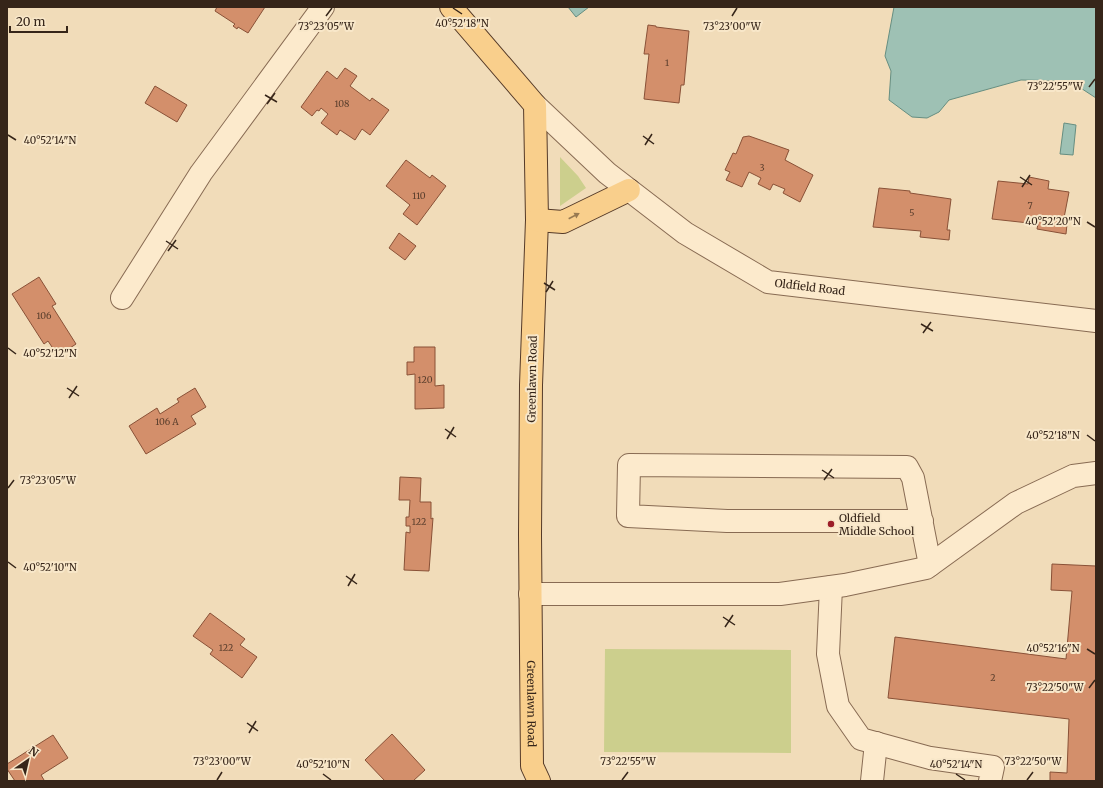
<svg xmlns="http://www.w3.org/2000/svg" width="1103" height="788" font-family="Merriweather,serif">
  <style>
    .green { fill: #cccf8d }
    .water { fill: #9ec1b4; stroke: #668e81 }
    .building { fill: #d38f6b; stroke: #895137 }
    .lines { fill: none; stroke-linecap: round; stroke-linejoin: round }
    .minor-casing { stroke: #886b53; stroke-width: 24 }
    .major-casing { stroke: #553a28; stroke-width: 24 }
    .minor { stroke: #fceacc; stroke-width: 22 }
    .major { stroke: #f9cf8c; stroke-width: 22 }
    .oneway { fill: #987a52 }
    .ticks { fill: none; stroke: #362519; stroke-width: 1.5 }
    .poi-dot { fill: #9c1e28; stroke: #f8e7c9; stroke-width: 1.5 }
    .labels { text-anchor: middle; stroke-width: 4; stroke-linejoin: round; paint-order: stroke }
    .number-label { font-size: 9px; fill: #5d402e }
    .street-label { font-size: 11px; fill: #362519; stroke: #f8e7c9 }
    .poi-label { font-size: 11px; fill: #362519; stroke: #f8e7c9; text-anchor: start }
    .ticks-label { font-size: 10px; text-anchor: middle; fill: #362519; stroke: #f8e7c9; stroke-width: 4; stroke-linejoin: round; paint-order: stroke }
  </style>
  <rect width="100%" height="100%" fill="#f1dcb9"/>
  <path class="green" d="M 560,157 L 578,176 L 586,188 L 560,206 Z
    M 605,649 L 791,650 L 791,753 L 604,752 Z"/>
  <path class="water" d="M 568,7 L 589,7 L 576,17 Z
    M 894,7 L 1096,7 L 1096,98 L 1070,81 L 1021,80 L 949,100 L 939,112 L 927,118 L 912,117 L 889,100 L 891,71 L 885,56 Z
    M 1064,123 L 1076,125 L 1073,155 L 1060,154 Z"/>
  <path class="building" d="M 217,7 L 265,7 L 248,33 L 238,27 L 237,29 L 233,26 L 235,24 L 215,11 Z
    M 648,25 L 656,26 L 656,27 L 689,31 L 684,85 L 681,85 L 679,103 L 644,99 L 649,54 L 644,54 Z
    M 345,68 L 357,76 L 350,86 L 370,101 L 372,98 L 389,110 L 370,135 L 362,129 L 355,140 L 340,130 L 337,135 L 321,123 L 328,114 L 321,108 L 319,111 L 317,110 L 312,116 L 301,107 L 327,71 L 337,79 Z
    M 155,86 L 187,105 L 177,122 L 145,103 Z
    M 749,136 L 789,150 L 785,160 L 813,175 L 800,202 L 783,193 L 785,189 L 773,184 L 770,190 L 758,184 L 761,178 L 749,172 L 742,187 L 726,180 L 730,172 L 725,170 L 733,153 L 736,154 L 743,137 Z
    M 406,160 L 430,178 L 432,175 L 446,186 L 417,225 L 403,214 L 410,205 L 386,186 Z
    M 1029,177 L 1049,181 L 1048,189 L 1069,192 L 1063,223 L 1067,224 L 1066,234 L 1037,229 L 1038,224 L 992,219 L 998,181 L 1028,184 Z
    M 879,188 L 910,191 L 910,193 L 951,199 L 947,230 L 950,230 L 949,240 L 920,237 L 921,231 L 873,227 Z
    M 399,233 L 416,246 L 405,260 L 389,248 Z
    M 39,277 L 56,304 L 52,306 L 76,344 L 58,356 L 48,341 L 44,344 L 12,294 Z
    M 414,347 L 435,347 L 435,386 L 444,385 L 444,408 L 415,409 L 415,374 L 407,375 L 407,362 L 414,362 Z
    M 195,388 L 206,407 L 191,416 L 196,424 L 146,454 L 129,426 L 157,408 L 160,414 L 179,402 L 177,399 Z
    M 400,477 L 421,478 L 420,502 L 431,502 L 431,519 L 433,518 L 429,571 L 404,570 L 406,532 L 410,533 L 410,526 L 406,526 L 406,517 L 409,517 L 410,500 L 399,500 Z
    M 1052,564 L 1096,566 L 1096,781 L 1050,781 L 1050,772 L 1067,773 L 1069,719 L 888,698 L 895,637 L 1066,659 L 1072,591 L 1051,590 Z
    M 210,613 L 245,639 L 240,645 L 257,657 L 242,678 L 210,654 L 213,650 L 193,636 Z
    M 392,734 L 425,770 L 413,781 L 385,781 L 365,760 Z
    M 53,735 L 68,758 L 41,775 L 44,780 L 43,781 L 15,781 L 7,769 L 7,764 Z"/>
  <g class="lines">
    <g class="minor-casing">
      <g id="minor">
        <path id="s1" d="M 535,105 L 607,173 L 685,233 L 768,282 L 1096,321"/>
        <path d="M 122,298 L 201,173 L 323,7"/>
        <path d="M 922,521 L 727,521 L 628,516 L 629,465 L 907,467 L 913,478 L 930,565"/>
        <path d="M 831,587 L 828,654 L 838,706 L 861,739 L 930,758 L 993,767 L 990,781"/>
        <path d="M 530,594 L 780,594 L 845,585 L 926,568 L 1016,503 L 1073,476 L 1096,473"/>
        <path d="M 872,781 L 876,743"/>
      </g>
    </g>
    <g class="major-casing">
      <g id="major">
        <path id="s2" d="M 451,7 L 535,105 L 537,220 L 531,385 L 530,535 L 532,766 L 539,781"/>
        <path d="M 537,220 L 563,222 L 629,190"/>
      </g>
    </g>
    <use href="#minor" class="minor"/>
    <use href="#major" class="major"/>
  </g>
  <defs><path id="oneway-solid" d="M-6-.8H1V-3.2L6.5 0L1 3.2V.8H-6Z"/></defs>
  <use class="oneway" href="#oneway-solid" transform="translate(574 216) rotate(-27)"/>
  <path class="ticks" d="M 453,8 L 462,14M 326,16 L 332,8M 732,16 L 737,8M 1089,87 L 1095,79M 265,95 L 277,102M 267,104 L 275,93M 8,135 L 16,140M 643,136 L 654,144M 645,145 L 652,134M 1020,177 L 1032,185M 1022,187 L 1030,175M 1087,222 L 1095,227M 166,241 L 178,249M 168,251 L 176,240M 544,283 L 555,290M 546,292 L 553,281M 921,324 L 933,331M 923,333 L 931,322M 8,348 L 16,354M 67,388 L 79,396M 69,398 L 77,386M 445,429 L 456,437M 1087,435 L 1095,441M 447,439 L 454,427M 822,470 L 834,478M 824,480 L 832,469M 8,488 L 14,480M 8,562 L 16,568M 346,576 L 357,584M 348,586 L 355,574M 723,617 L 735,625M 725,627 L 733,615M 1087,649 L 1095,654M 1089,688 L 1095,680M 247,723 L 258,731M 249,733 L 256,721M 323,774 L 331,780M 956,774 L 965,780M 217,780 L 222,772M 622,780 L 628,772M 1027,780 L 1033,772"/>
  <circle class="poi-dot" cx="831" cy="524" r="4"/>
  <g class="labels">
    <g class="number-label">
      <text x="667" y="66">1</text>
      <text x="342" y="107">108</text>
      <text x="762" y="171">3</text>
      <text x="419" y="199">110</text>
      <text x="1030" y="209">7</text>
      <text x="912" y="216">5</text>
      <text x="44" y="319">106</text>
      <text x="425" y="383">120</text>
      <text x="167" y="425">106 A</text>
      <text x="419" y="525">122</text>
      <text x="226" y="651">122</text>
      <text x="993" y="681">2</text>
    </g>
    <g class="street-label">
      <text dy="4" stroke="none"><textPath href="#s1" startOffset="336">Oldfield Road</textPath></text>
      <text transform="translate(532 379) rotate(-89)" y="4">Greenlawn Road</text>
      <text dy="4" stroke="none"><textPath href="#s2" startOffset="728">Greenlawn Road</textPath></text>
    </g>
    <g class="poi-label">
      <text x="839" y="522">Oldfield<tspan x="839" dy="13">Middle School</tspan></text>
    </g>
  </g>
  <g class="ticks-label">
    <text x="462" y="27">40°52'18"N</text>
    <text x="326" y="30">73°23'05"W</text>
    <text x="732" y="30">73°23'00"W</text>
    <text x="1055" y="90">73°22'55"W</text>
    <text x="50" y="144">40°52'14"N</text>
    <text x="1053" y="225">40°52'20"N</text>
    <text x="50" y="357">40°52'12"N</text>
    <text x="1053" y="439">40°52'18"N</text>
    <text x="48" y="484">73°23'05"W</text>
    <text x="50" y="571">40°52'10"N</text>
    <text x="1053" y="652">40°52'16"N</text>
    <text x="1055" y="691">73°22'50"W</text>
    <text x="222" y="765">73°23'00"W</text>
    <text x="628" y="765">73°22'55"W</text>
    <text x="1033" y="765">73°22'50"W</text>
    <text x="323" y="768">40°52'10"N</text>
    <text x="956" y="768">40°52'14"N</text>
  </g>
  <rect width="1103" height="788" fill="none" stroke="#362519" stroke-width="16"/>
  <g transform="translate(28 760) rotate(34)" stroke="#f8e7c9" stroke-width="3" paint-order="stroke">
  <path d="M0-3L7 15L0 10L-7 15Z" fill="#362519"/>
  <text y="-6" font-size="11" font-weight="bold" text-anchor="middle" fill="#362519">N</text>
  </g>
  <path d="M10 26v6h57v-6" fill="none" stroke="#362519" stroke-width="2"/>
  <text x="16" y="26" font-size="12" fill="#362519" stroke="#f8e7c9" stroke-width="3" paint-order="stroke">20 m</text>
</svg>
